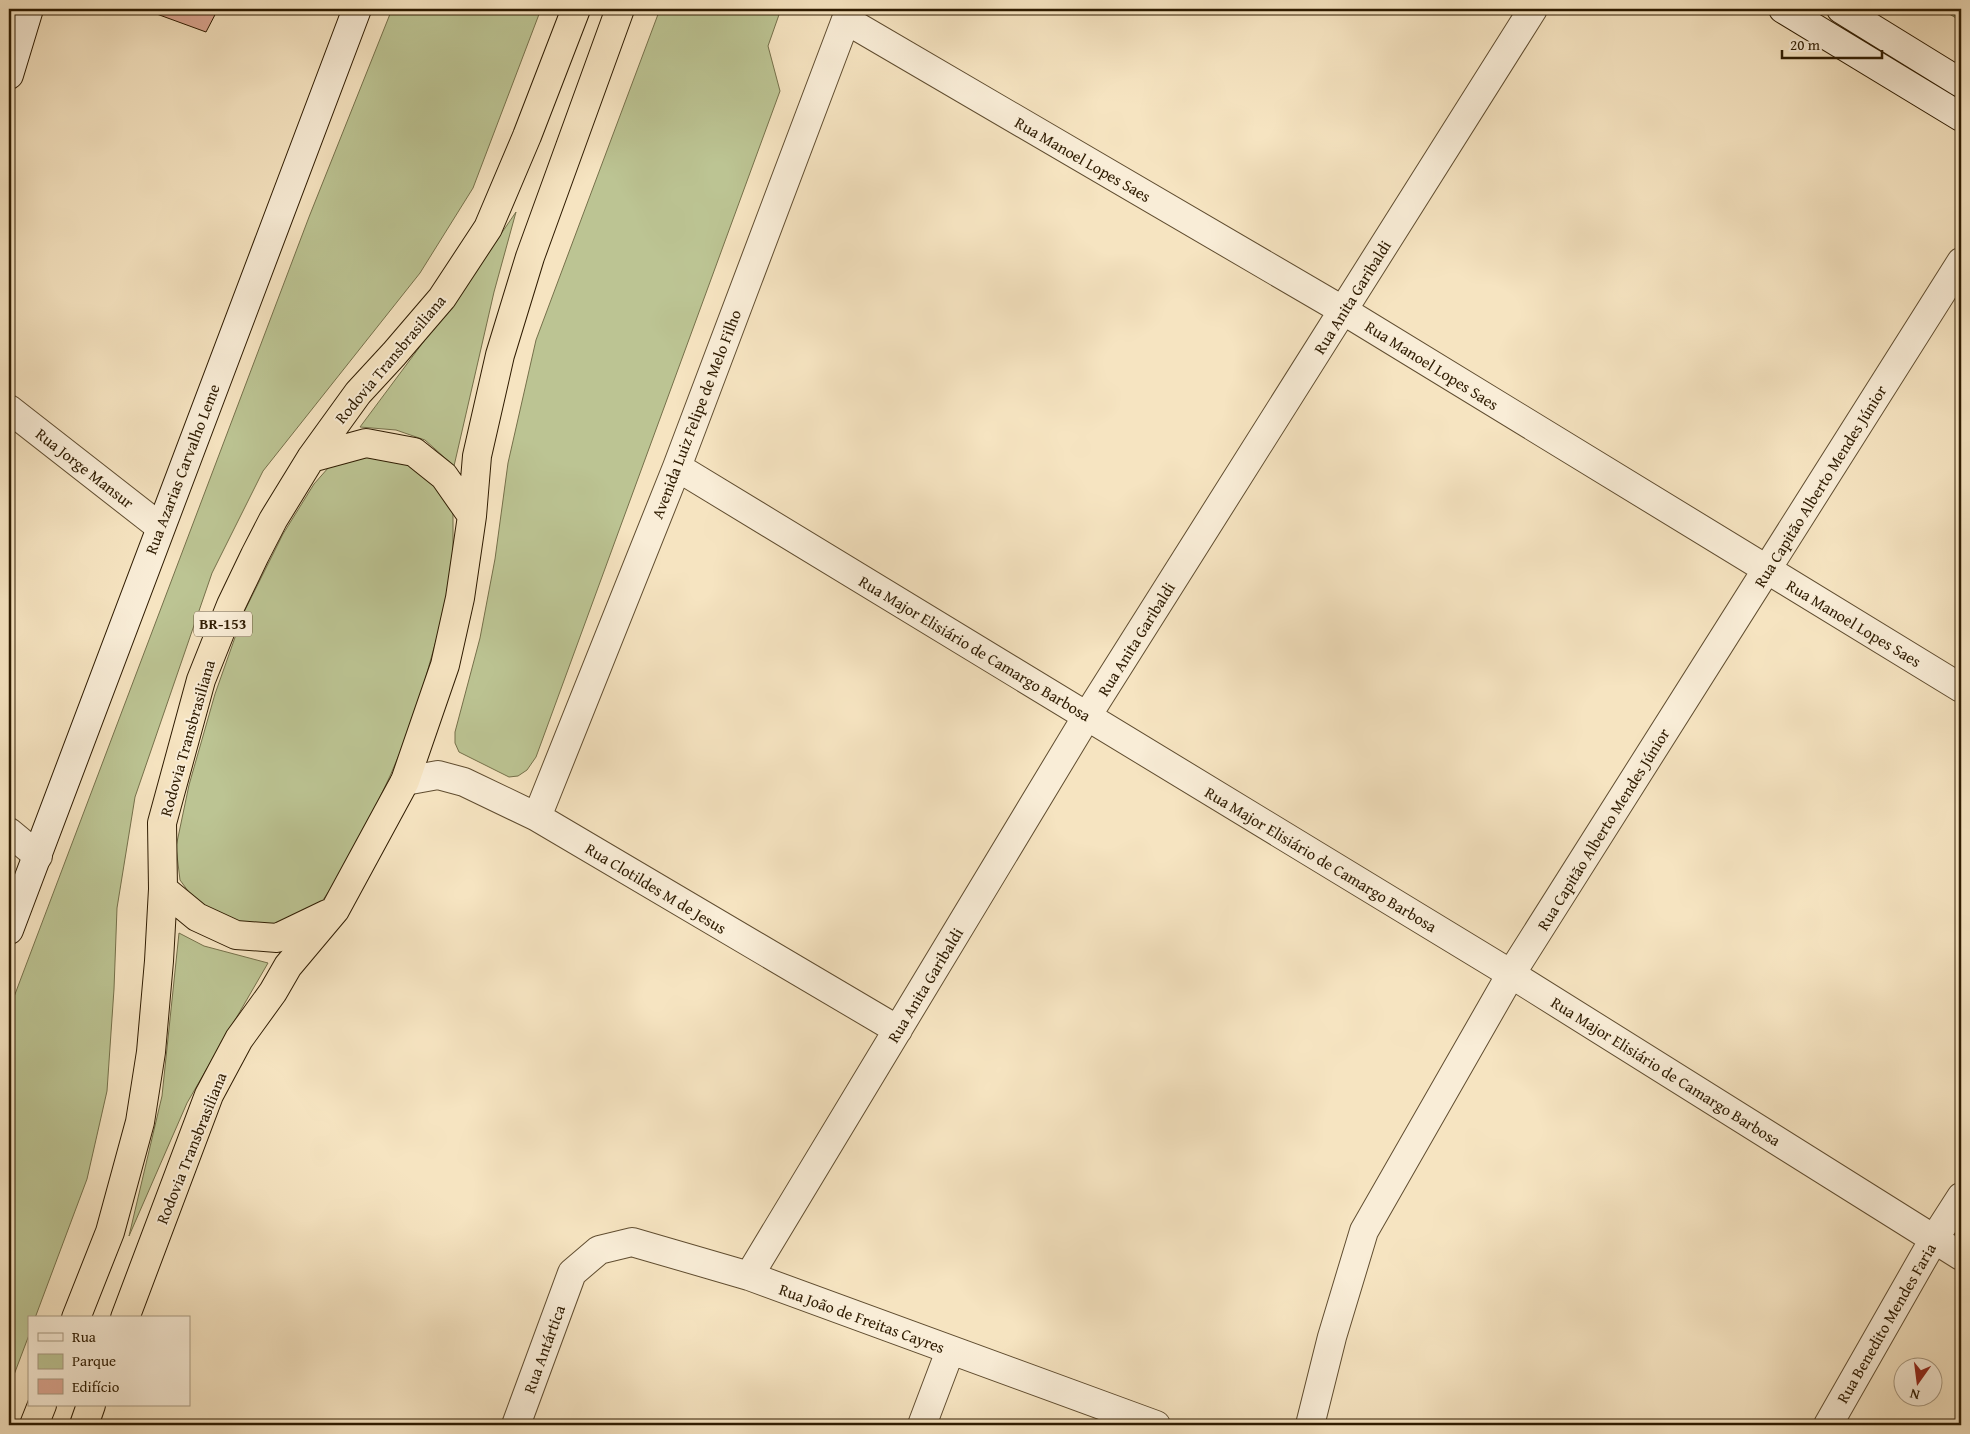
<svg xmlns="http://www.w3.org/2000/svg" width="1970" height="1434" font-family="'Gentium Book Plus',serif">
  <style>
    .green { fill: #bcc493; stroke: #75704a }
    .building { fill: #dca792; stroke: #2e1b00 }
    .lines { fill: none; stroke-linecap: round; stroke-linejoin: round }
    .street-casing { stroke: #604d30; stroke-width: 30 }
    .secondary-casing { stroke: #2e1b00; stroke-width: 30 }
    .highway-casing { stroke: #2e1b00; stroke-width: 30 }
    .street { stroke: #f9edd7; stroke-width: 28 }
    .secondary { stroke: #f9edd7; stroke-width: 28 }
    .highway { stroke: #f6e4c1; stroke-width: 28 }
    .labels { text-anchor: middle; stroke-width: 4; stroke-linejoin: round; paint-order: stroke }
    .shield { fill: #f9edd7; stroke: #6b5a40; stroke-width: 1 }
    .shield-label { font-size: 15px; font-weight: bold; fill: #2e1b00 }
    .street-label { font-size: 16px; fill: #2e1b00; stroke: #f9edd7 }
  </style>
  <rect width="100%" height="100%" fill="#f6e4c1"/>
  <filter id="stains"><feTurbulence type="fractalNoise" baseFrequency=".004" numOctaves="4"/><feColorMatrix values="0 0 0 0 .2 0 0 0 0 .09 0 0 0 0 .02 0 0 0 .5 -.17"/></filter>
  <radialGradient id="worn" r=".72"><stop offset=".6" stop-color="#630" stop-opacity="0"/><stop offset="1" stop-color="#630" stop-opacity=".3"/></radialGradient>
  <path class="green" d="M 392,9 L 541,9 L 473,188 L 420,273 L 263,471 L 212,573 L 135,797 L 117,908 L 114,989 L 107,1091 L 87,1179 L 35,1318 L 29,1318 L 29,1335 L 9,1388 L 9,1010 L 309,217 Z
    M 660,9 L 781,9 L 768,46 L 780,91 L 536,757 L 527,770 L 518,776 L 509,777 L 459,752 L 455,743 L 455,732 L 480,638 L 495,559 L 508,463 L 536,340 Z
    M 1941,9 L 1961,9 L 1961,21 Z
    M 516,212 L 494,292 L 454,466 L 425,440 L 396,430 L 360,427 L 468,282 Z
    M 371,457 L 407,464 L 432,482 L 453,509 L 453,552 L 447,602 L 430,662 L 414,720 L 390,776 L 351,858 L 321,903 L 282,923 L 240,925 L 199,906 L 180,880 L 176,847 L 189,785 L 215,694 L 244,612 L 283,534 L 314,484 L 336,459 Z
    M 179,933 L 204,946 L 268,963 L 187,1103 L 129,1236 L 162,1096 Z"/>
  <path class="building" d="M 143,9 L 218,9 L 206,32 Z"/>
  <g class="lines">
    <g class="street-casing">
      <path id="street" d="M 12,9 L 25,20
        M 846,20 L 1344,311 L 1961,688
        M 9,409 L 160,527
        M 677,467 L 1511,974 L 1961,1256
        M 405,781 L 438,775 L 464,782 L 537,817 L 898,1030
        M 537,817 L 677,467 L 850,9
        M 9,832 L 38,856
        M 749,1276 L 1087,716 L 1533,9
        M 516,1425 L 572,1273 L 599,1250 L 632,1242 L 749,1276 L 1156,1425
        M 922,1425 L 950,1351
        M 1310,1425 L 1332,1337 L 1364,1231 L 1511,974 L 1961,262
        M 1828,1425 L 1934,1239 L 1961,1197"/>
    </g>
    <g class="secondary-casing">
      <path id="secondary" d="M 1783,9 L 1961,117
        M 1841,9 L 1961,83
        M 9,75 L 29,9
        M 9,930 L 357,9"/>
    </g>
    <g class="highway-casing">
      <path id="highway" d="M 311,458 L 366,443 L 414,452 L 444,476 L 472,516
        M 163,889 L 197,917 L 236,935 L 277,938 L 327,914
        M 76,1318 L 110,1232 L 140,1122 L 151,1052 L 159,961 L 163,889 L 162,823 L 201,680 L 231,605 L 255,555 L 273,520 L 311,458 L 358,393 L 394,354 L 442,298 L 488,228 L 527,136 L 576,9
        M 125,1318 L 209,1095 L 239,1039 L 273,992 L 288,966 L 335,910 L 405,781 L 445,665 L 460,598 L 472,516 L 477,456 L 500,355 L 530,257 L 620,9
        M 34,1425 L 42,1405
        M 84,1425 L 91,1405"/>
    </g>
    <use href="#street" class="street"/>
    <use href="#secondary" class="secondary"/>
    <use href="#highway" class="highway"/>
  </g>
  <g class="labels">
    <rect class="shield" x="194" y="611.5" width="58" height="25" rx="4"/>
    <g class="shield-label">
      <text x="223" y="629">BR-153</text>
    </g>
    <g class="street-label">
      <text transform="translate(1083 159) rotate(30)" y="6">Rua Manoel Lopes Saes</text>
      <text transform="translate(1352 297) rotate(-58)" y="6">Rua Anita Garibaldi</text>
      <text transform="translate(390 359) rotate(-50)" y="6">Rodovia Transbrasiliana</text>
      <text transform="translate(1432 365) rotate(32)" y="6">Rua Manoel Lopes Saes</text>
      <text transform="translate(696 414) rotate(-69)" y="6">Avenida Luiz Felipe de Melo Filho</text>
      <text transform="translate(85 468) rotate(38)" y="6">Rua Jorge Mansur</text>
      <text transform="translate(182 469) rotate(-69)" y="6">Rua Azarias Carvalho Leme</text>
      <text transform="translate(1820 486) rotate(-58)" y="6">Rua Capitão Alberto Mendes Júnior</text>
      <text transform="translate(1854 623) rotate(31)" y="6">Rua Manoel Lopes Saes</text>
      <text transform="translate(1136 639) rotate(-58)" y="6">Rua Anita Garibaldi</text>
      <text transform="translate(975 648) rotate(31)" y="6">Rua Major Elisiário de Camargo Barbosa</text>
      <text transform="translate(187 738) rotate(-74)" y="6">Rodovia Transbrasiliana</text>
      <text transform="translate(1603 829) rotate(-58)" y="6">Rua Capitão Alberto Mendes Júnior</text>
      <text transform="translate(1321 859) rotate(31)" y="6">Rua Major Elisiário de Camargo Barbosa</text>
      <text transform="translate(656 888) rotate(31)" y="6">Rua Clotildes M de Jesus</text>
      <text transform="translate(925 985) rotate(-59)" y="6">Rua Anita Garibaldi</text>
      <text transform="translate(1666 1071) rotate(32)" y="6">Rua Major Elisiário de Camargo Barbosa</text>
      <text transform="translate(191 1148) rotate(-68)" y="6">Rodovia Transbrasiliana</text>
      <text transform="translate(862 1318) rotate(20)" y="6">Rua João de Freitas Cayres</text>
      <text transform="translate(1886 1323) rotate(-60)" y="6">Rua Benedito Mendes Faria</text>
      <text transform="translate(544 1349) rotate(-70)" y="6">Rua Antártica</text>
    </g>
  </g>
  <rect width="1970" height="1434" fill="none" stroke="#f6e4c1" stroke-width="30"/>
  <rect x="10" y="10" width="1950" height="1414" fill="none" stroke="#2e1b00" stroke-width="2.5"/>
  <rect x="15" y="15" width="1940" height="1404" fill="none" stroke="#2e1b00"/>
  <rect x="28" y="1316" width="162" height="90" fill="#f9edd7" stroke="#a89981"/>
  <rect x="38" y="1333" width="25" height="8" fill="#f9edd7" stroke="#a89981"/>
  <text x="72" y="1342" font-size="15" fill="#2e1b00">Rua</text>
  <rect x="38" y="1354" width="25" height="15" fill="#bcc493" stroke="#a89981"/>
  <text x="72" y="1366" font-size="15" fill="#2e1b00">Parque</text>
  <rect x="38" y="1379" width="25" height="15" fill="#dca792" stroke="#a89981"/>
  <text x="72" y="1392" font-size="15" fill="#2e1b00">Edifício</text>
  <g transform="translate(1918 1382) rotate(194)"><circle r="24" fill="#f9edd7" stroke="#a89981"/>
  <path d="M0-4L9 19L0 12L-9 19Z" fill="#8f2418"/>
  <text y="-8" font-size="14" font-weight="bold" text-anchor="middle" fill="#2e1b00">N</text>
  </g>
  <path d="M1782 50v8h100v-8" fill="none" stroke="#2e1b00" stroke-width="2.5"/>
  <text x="1790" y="50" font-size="15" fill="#2e1b00" stroke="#f9edd7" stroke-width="4" paint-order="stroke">20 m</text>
  <rect width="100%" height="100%" filter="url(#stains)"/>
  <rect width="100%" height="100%" fill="url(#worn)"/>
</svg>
